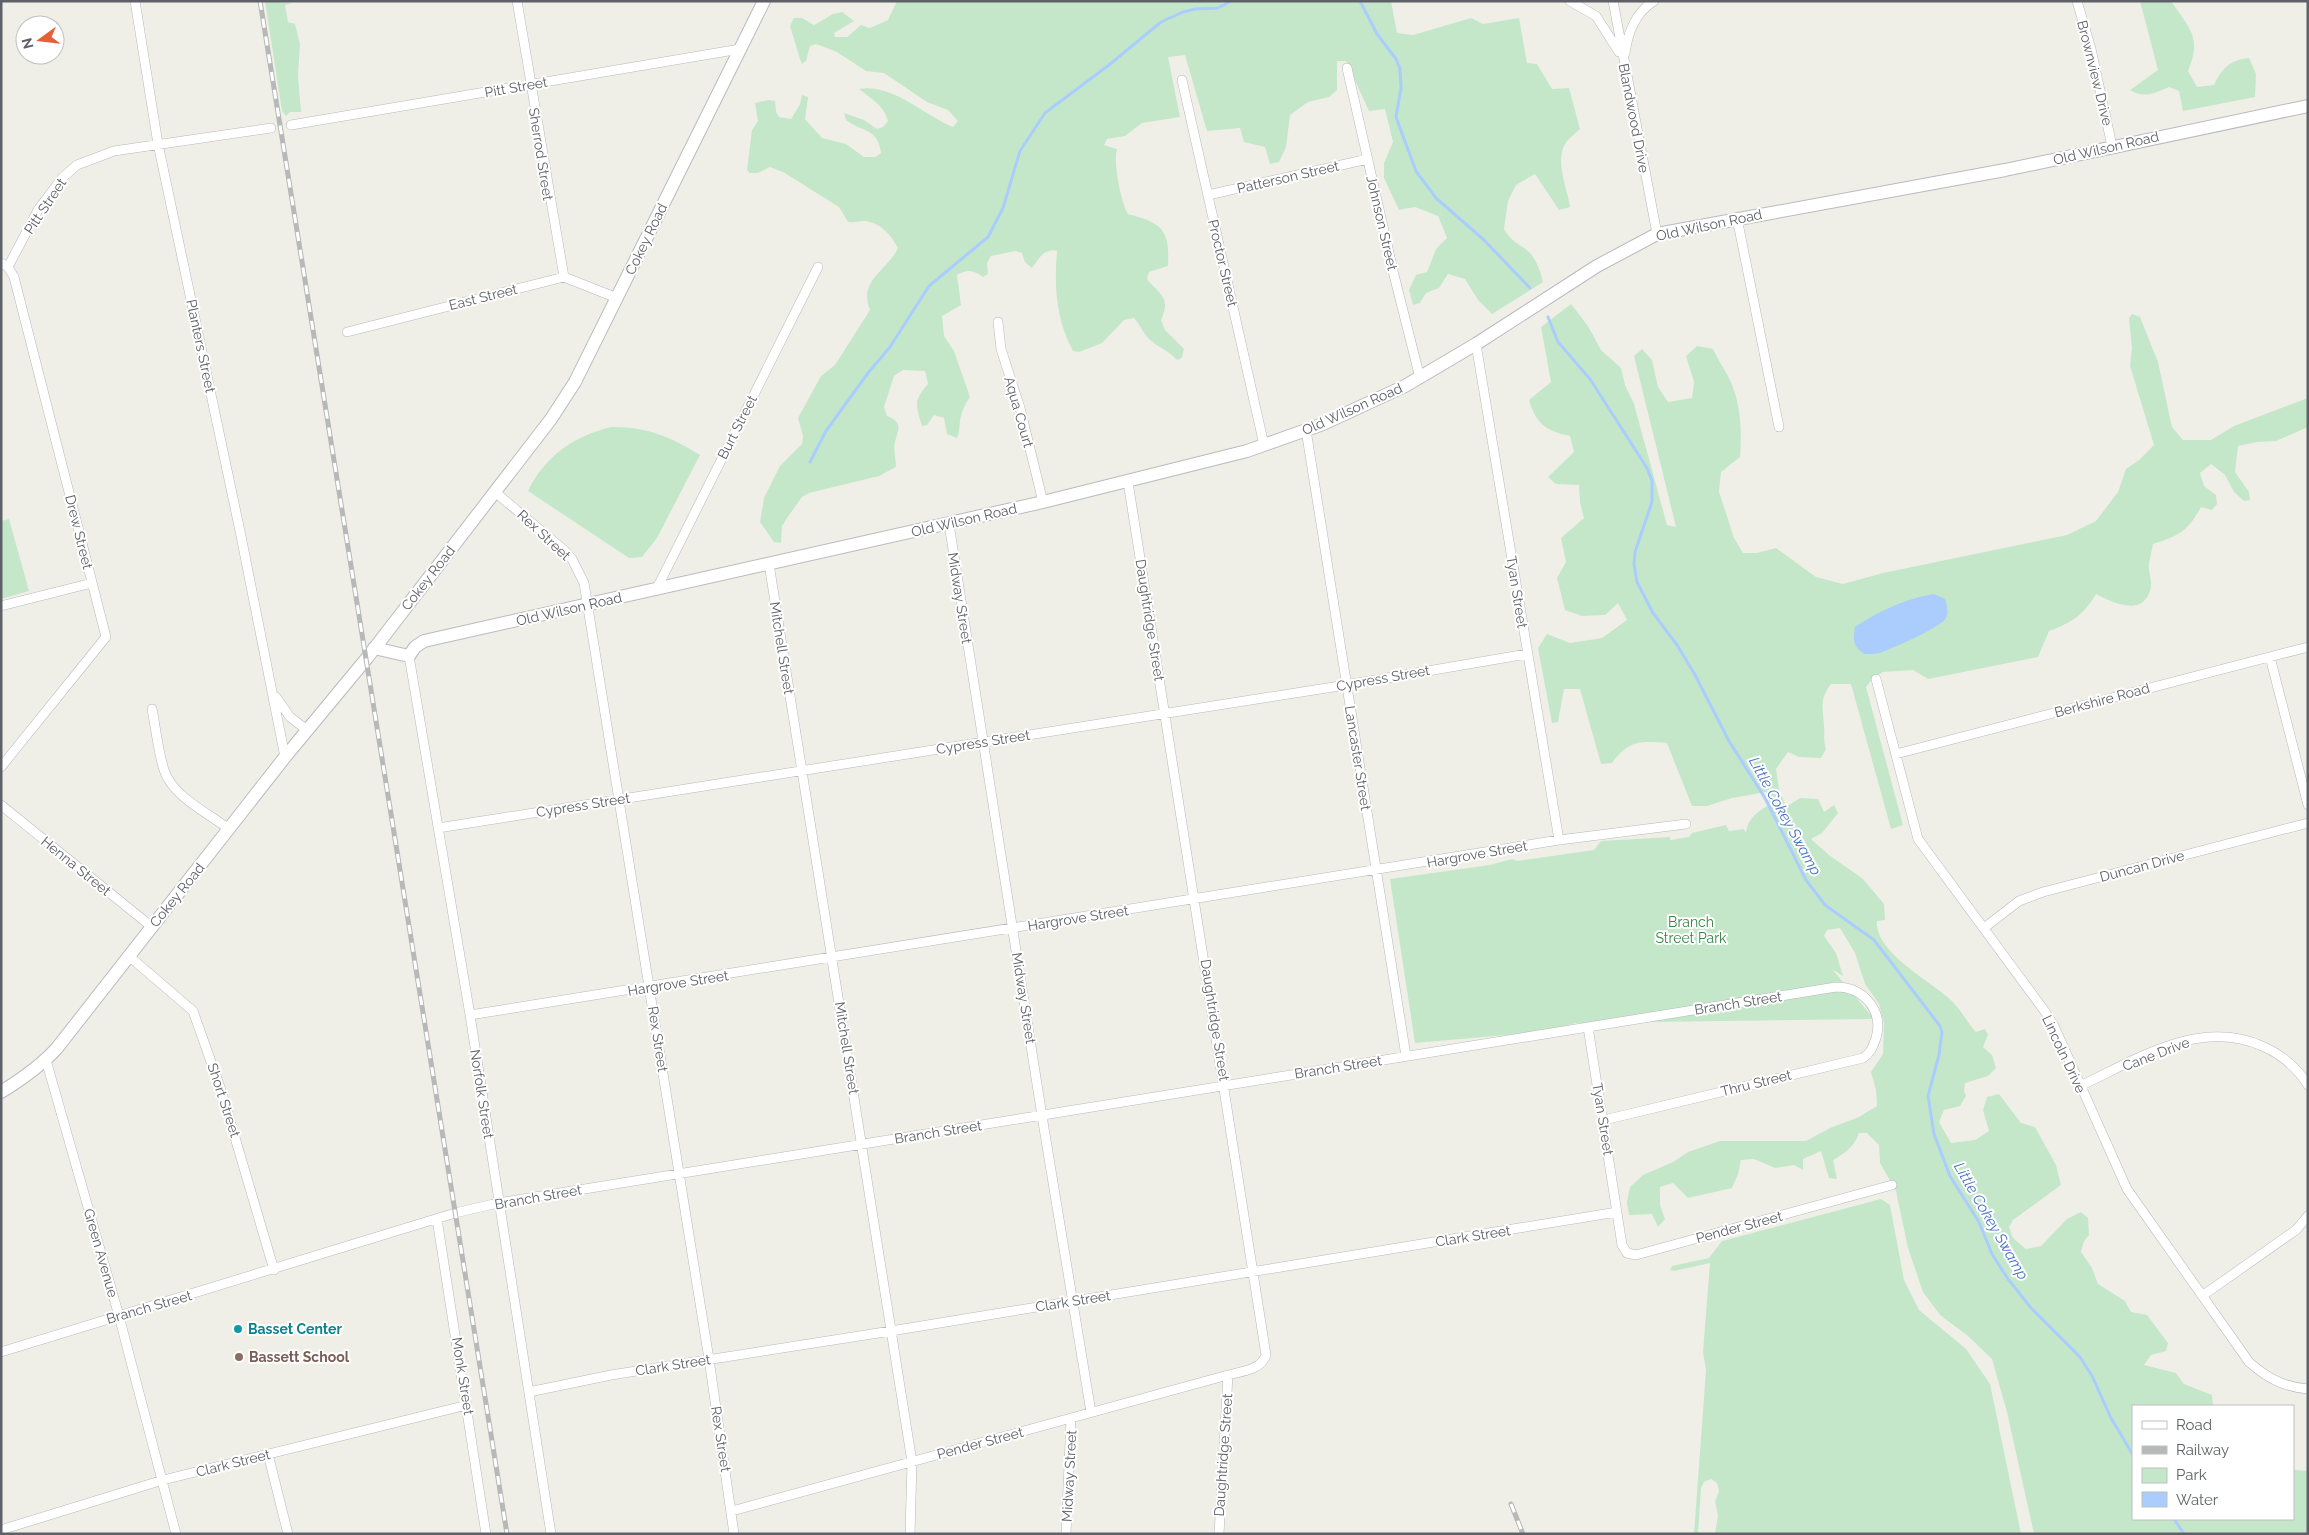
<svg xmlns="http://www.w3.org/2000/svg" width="2309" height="1535" font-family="Raleway,sans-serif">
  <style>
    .green { fill: #c4e7ca }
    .water { fill: #aacdfd }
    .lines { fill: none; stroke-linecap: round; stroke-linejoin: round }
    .stream { stroke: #aacdfd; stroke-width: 3 }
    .street-casing { stroke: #b7b8bd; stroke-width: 10 }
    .secondary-casing { stroke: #b8bac0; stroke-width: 14 }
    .street { stroke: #fff; stroke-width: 9 }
    .secondary { stroke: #fff; stroke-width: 12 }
    .rail-casing { stroke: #b7b8b8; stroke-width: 5 }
    .rail { stroke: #fff; stroke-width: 3; stroke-dasharray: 9; stroke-linecap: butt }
    .culture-dot { fill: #0f9aa8; stroke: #fff; stroke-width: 2 }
    .education-dot { fill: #8d6e63; stroke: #fff; stroke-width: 2 }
    .labels { text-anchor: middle; stroke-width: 4; stroke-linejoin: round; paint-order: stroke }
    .street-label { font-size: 14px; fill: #5e6167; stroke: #fff }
    .park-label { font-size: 14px; fill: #378546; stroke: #fff }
    .culture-label { font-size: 14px; font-weight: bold; fill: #0d838f; stroke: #fff; text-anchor: start }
    .education-label { font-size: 14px; font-weight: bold; fill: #785e54; stroke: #fff; text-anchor: start }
    .water-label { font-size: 15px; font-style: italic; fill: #4b73c2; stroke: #fff }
  </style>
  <rect width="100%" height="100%" fill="#f0efe7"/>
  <path class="green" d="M 265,1 L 292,3 L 285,5 L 288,22 L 295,24 L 300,44 L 298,75 L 301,112 L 290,112 L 286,116 L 282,111 Z
    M 897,1 L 1391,1 L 1397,33 L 1413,35 L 1471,18 L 1483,24 L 1519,18 L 1527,63 L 1537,64 L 1552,89 L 1569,88 L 1580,129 C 1577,132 1574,134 1571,137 C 1551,154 1567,186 1570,207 L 1559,210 L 1535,174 L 1516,185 L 1508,201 L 1504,229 C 1514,245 1520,243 1530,253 C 1537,261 1541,273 1543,282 L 1492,314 L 1478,300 L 1465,279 L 1448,274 L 1439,288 L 1426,293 L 1420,303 L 1413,305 L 1409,290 L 1416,275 L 1427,272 L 1436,249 L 1447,238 L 1438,216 L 1415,207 L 1399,210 L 1384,178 L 1384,163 L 1393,142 L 1385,109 L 1369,111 L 1346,61 L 1337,61 L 1337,90 L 1329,97 L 1308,102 L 1290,115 L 1286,147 L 1279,162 L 1270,164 L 1265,147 L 1244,142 L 1240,128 L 1207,131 L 1185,55 L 1168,57 L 1180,117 L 1142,123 L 1125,136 L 1107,139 L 1104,145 L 1117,149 C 1113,163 1121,202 1128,214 C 1162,223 1170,229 1168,266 L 1149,272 L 1147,279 C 1161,296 1171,297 1161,320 L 1165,330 L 1184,349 L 1182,358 L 1177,360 C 1168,350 1157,347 1148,338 C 1143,332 1140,325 1134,318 L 1124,320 L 1102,343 L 1079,352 L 1073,351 C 1056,319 1054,287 1057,251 C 1043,248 1039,259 1032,268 L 1025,262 L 1022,253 L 1015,251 L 991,256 L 987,263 L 988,274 L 983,277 C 973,270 968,269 957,275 L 961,305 L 942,316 L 944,336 L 954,351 L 970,397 C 965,404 961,413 960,421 C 959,428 960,431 957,438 L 947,434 L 944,418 L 934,415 L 927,425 L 922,426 C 916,406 913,400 928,384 L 925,371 L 903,370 L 894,376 L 884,407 L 887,416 C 904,423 898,429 895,442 C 893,449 896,459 896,467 L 879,476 L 809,493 L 802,497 L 787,518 L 782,526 L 781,543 L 774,542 L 760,522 L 764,498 L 780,466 L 802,444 L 803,436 L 798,418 L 821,376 L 835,365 L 870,310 C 858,280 887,271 898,248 C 891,235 880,222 864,221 C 859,221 854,223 848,222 L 839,207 L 783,172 L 770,167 L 758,173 L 750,173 L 747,170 L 752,130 L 758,121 L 755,103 L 768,100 L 775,101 L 776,112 L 779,117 L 791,119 L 800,104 L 802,95 L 808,97 L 805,119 L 822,138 L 846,144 L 864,157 L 876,157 L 881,153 C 878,128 864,133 846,120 L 844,113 L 864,120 L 877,129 L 883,127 L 888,121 C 884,105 871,99 859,89 C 892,83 924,115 953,127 L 958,121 L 948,110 L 927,102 L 884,73 L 866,71 L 837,52 L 816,44 L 810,46 L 806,61 L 802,64 L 800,59 L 790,26 L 794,18 L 802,18 L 814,25 L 833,14 L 842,12 L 854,21 L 834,33 L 835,37 L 847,37 L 861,25 L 870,28 L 888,20 Z
    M 2140,1 L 2171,1 C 2190,29 2202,37 2188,71 L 2197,87 L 2214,85 C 2222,68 2230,60 2249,58 L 2256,74 L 2255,97 L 2183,111 L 2179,91 L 2169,87 C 2155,93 2144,99 2130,90 L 2158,70 Z
    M 1571,304 L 1588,326 L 1601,350 L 1621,368 L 1625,385 L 1634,404 L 1667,525 L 1676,527 L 1634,356 L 1642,349 L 1652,360 L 1658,387 L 1668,402 L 1692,398 L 1694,382 L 1686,356 L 1697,346 L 1713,349 C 1718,360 1725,370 1730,380 C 1741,404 1742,431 1740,457 L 1721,472 L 1719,492 L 1734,538 L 1743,553 L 1757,553 L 1776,548 L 1816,577 L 1843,584 L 1883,573 L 2067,535 L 2096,521 L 2118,492 L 2126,469 L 2139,460 L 2154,445 L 2130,366 L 2132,348 L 2129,318 L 2132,314 L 2140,317 L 2158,362 L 2172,427 L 2183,440 L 2211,440 L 2234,426 L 2308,398 L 2308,427 L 2276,441 L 2257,442 L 2238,446 L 2235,472 L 2249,492 L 2250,500 L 2244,501 L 2234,492 L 2225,475 L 2211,464 L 2200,473 L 2204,486 L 2216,495 L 2217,504 L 2212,510 L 2201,507 C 2188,531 2179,536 2153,544 C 2152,550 2150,557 2149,564 C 2148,571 2152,580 2151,587 C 2145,618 2113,603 2096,594 C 2084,615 2071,623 2049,631 L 2038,657 L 1928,679 L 1913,670 L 1883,672 L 1872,679 L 1866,687 L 1903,825 L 1891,829 L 1851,684 L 1831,684 C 1819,700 1823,707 1824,726 C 1825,735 1823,740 1826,749 L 1821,758 L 1799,757 L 1788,752 L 1776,769 L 1779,789 L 1786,807 L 1800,798 L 1818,799 L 1824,812 L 1834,805 L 1838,813 L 1822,833 L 1811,839 L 1829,855 L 1863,879 L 1884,904 L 1885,920 L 1877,921 C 1874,952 1932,982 1952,1001 C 1961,1010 1967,1022 1976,1032 L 1985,1029 L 1988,1035 L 1983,1047 L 1992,1055 L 1996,1068 L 1988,1076 L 1965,1083 L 1964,1091 L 1966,1096 L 1960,1106 L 1944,1110 L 1939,1122 L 1951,1143 L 1975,1140 L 1989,1131 L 1983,1110 L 1987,1097 L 1999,1094 L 2021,1123 L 2035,1127 L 2056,1165 L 2061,1185 L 2013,1220 L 2009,1227 L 2013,1238 L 2026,1249 L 2041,1246 L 2067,1219 L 2081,1212 L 2088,1218 L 2089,1235 L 2084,1241 L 2081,1252 L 2092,1268 L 2098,1284 L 2125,1301 L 2131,1312 L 2147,1315 L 2168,1343 L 2166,1351 L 2151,1355 L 2144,1365 L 2176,1373 L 2184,1384 L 2212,1395 L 2213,1406 L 2133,1406 L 2133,1519 L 2293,1519 L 2293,1462 L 2295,1470 L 2308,1471 L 2308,1534 L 2034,1534 L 2007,1412 L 1992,1359 L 1968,1336 L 1940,1315 L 1923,1292 L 1908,1248 L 1896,1191 L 1880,1163 L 1879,1145 L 1867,1133 L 1859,1133 C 1855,1146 1844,1154 1833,1160 L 1837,1179 L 1829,1178 L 1821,1151 L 1803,1159 L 1803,1170 L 1794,1165 L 1775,1168 L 1754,1159 L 1741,1160 L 1738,1174 L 1732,1188 L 1688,1198 L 1673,1183 L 1660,1187 L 1660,1205 L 1665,1219 L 1658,1227 L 1652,1214 L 1629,1215 L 1627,1202 L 1630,1187 L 1643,1175 L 1673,1162 L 1688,1152 L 1720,1141 L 1806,1141 L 1830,1128 L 1859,1117 L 1877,1106 L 1876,1090 L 1871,1072 L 1883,1054 L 1884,1023 L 1879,1004 L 1865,984 L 1855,953 L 1840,928 L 1827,930 L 1824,936 L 1836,953 L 1843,976 L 1832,969 L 1874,1019 L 1576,1023 L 1541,1032 L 1415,1043 L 1390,879 L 1490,865 L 1512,859 L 1517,861 L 1594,850 L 1601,841 L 1670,837 L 1670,840 L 1689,837 L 1692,833 L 1726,825 L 1729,831 L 1744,829 L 1746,833 C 1748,817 1758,812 1770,804 L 1766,792 L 1732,798 L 1707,806 L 1692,806 L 1667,743 C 1640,741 1629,740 1612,763 L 1601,764 L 1580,689 L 1564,689 L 1558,722 L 1552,723 L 1538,648 L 1547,634 L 1570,643 L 1602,638 L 1627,620 L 1618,603 L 1605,615 L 1582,616 L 1565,610 L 1557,578 L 1566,562 L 1561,538 L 1584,518 L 1580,503 L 1579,485 L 1556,484 L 1548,477 L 1574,452 L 1570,436 C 1545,431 1536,423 1529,400 L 1551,382 L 1541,327 Z
    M 611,427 C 644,426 672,437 700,455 L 657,538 L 642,557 L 629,558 L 528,491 C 545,456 574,436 611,427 Z
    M 9,519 L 29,591 L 1,599 L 1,521 Z
    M 1881,1199 L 1890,1205 L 1904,1280 L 1919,1310 L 1966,1349 L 1990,1384 L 2021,1534 L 1715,1534 L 1718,1515 L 1715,1502 L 1719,1491 L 1717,1483 L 1711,1479 L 1704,1482 L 1701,1488 L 1698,1534 L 1694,1534 L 1706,1370 L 1703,1352 L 1710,1263 L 1674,1271 L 1670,1270 L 1672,1266 L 1709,1258 L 1722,1241 Z"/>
  <path class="water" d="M 1934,594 L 1945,599 C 1947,605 1949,613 1946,618 C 1942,627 1891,649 1880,653 C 1875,654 1869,654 1864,654 C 1853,646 1853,641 1855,627 C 1877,612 1907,598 1934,594 Z"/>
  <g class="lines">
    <path class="stream" d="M 1360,1 L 1377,34 L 1396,59 L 1400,69 L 1401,88 L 1396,117 L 1416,171 L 1436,198 L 1484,240 L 1530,288
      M 1548,317 L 1558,342 L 1590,379 L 1647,468 L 1652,481 L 1652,502 L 1635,552 L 1634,564 L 1637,582 L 1653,613 L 1677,645 L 1694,673 L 1729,741 L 1765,798 L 1806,880 L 1825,905 L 1874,940 L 1940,1026 L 1942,1032 L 1939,1055 L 1928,1096 L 1934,1134 L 1950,1176 L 1979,1222 L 1992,1254 L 2008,1279 L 2031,1308 L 2080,1357 L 2092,1376 L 2111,1418 L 2133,1455
      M 810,462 L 826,431 L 868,373 L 890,347 L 929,286 L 988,237 L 1003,208 L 1020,151 L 1045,113 L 1109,65 L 1161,22 L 1183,12 L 1195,9 L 1218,8 L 1231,1
      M 2174,1519 L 2184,1534"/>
    <g class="street-casing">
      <path id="street" d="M 135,1 L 158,144 L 241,536 L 285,757
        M 517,1 L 564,277
        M 1570,1 L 1596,16 L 1619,52
        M 1613,1 L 1657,234
        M 2077,1 L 2091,49 L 2112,146
        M 1625,53 C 1628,32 1635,13 1654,1
        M 1347,68 L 1394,275 L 1420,378
        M 1182,80 L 1264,445
        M 291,125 L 740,49
        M 1208,195 L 1368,159
        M 1737,218 L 1779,427
        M 1,263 L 8,267 L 14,277 L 106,637 L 1,767
        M 8,267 L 38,210 L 62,178 L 77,165 L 114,151 L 271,128
        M 998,322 L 1001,349 L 1020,408 L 1043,502
        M 347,332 L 564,277 L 617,298
        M 1476,344 L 1559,840
        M 1306,430 L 1406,1056
        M 1128,482 L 1266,1355 C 1261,1370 1243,1371 1228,1375 L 1219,1534
        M 495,492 L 564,550 L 572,559 L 584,583 L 709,1359 L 734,1534
        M 949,524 L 1042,1116 L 1091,1412
        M 769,564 L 912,1462 L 910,1534
        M 657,588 L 818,267
        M 1,606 L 92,583
        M 409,656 L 470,1015 L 551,1534
        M 2270,657 L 2308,805
        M 1876,679 L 1918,839 L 2046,1013 L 2054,1026 L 2127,1189 L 2249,1362 C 2267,1378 2284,1387 2308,1389
        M 276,697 L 290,717 L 307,730
        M 152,709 C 156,729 158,751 164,770 C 173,797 208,813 229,829
        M 1896,754 L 2308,647
        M 1,805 L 152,927
        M 438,828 L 1346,685 L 1527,654
        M 1984,928 L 2019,901 L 2043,892 L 2308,823
        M 130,957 L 193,1011 L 221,1090 L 274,1270
        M 470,1015 L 1559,840 L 1686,824
        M 1588,1027 L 1622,1245 L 1627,1253 L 1636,1255 L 1892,1185
        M 46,1060 L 119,1316 L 176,1534
        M 2080,1086 C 2136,1060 2199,1018 2262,1046 C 2281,1054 2297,1068 2308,1085
        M 437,1219 L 486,1534
        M 2202,1296 L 2296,1230 L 2308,1216
        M 1,1352 L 455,1213 L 498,1203 L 1836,987 C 1863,987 1884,1010 1876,1038 C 1873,1046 1871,1053 1863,1058 L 1604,1120
        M 529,1392 L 611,1375 L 891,1331 L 1617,1212
        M 268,1454 L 288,1534
        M 732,1511 L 1228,1375
        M 1,1530 L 163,1480 L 467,1405
        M 1066,1534 L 1071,1419"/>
    </g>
    <g class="secondary-casing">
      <path id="secondary" d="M 374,648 L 409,656 L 415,647 L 424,641 L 1043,502 L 1247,451 L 1323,424 L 1405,386 L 1476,344 L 1597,266 L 1657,234 L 2005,170 L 2308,106
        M 1,1092 C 22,1079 41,1066 57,1048 L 285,757 L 367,658 L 551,419 L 575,382 L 764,1"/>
    </g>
    <use href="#street" class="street"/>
    <use href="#secondary" class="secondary"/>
    <g class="rail-casing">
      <path id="rail" d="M 260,1 L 507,1534
        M 1511,1504 L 1523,1534"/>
    </g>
    <use href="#rail" class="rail"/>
  </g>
  <circle class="culture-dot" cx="238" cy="1329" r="5"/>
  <circle class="education-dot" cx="239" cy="1357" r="5"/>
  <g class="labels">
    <g class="street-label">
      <text transform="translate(2095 73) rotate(76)" y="5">Brownview Drive</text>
      <text transform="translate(516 87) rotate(-10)" y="5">Pitt Street</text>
      <text transform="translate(1634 118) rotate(79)" y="5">Blandwood Drive</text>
      <text transform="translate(2106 148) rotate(-13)" y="5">Old Wilson Road</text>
      <text transform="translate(541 154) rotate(81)" y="5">Sherrod Street</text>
      <text transform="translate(1288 177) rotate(-13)" y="5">Patterson Street</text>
      <text transform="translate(45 206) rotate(-56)" y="5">Pitt Street</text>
      <text transform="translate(1382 223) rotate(77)" y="5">Johnson Street</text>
      <text transform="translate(1709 225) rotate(-12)" y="5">Old Wilson Road</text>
      <text transform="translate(646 239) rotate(-64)" y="5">Cokey Road</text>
      <text transform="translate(1223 263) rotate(77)" y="5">Proctor Street</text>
      <text transform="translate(483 297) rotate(-14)" y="5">East Street</text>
      <text transform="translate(201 346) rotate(78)" y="5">Planters Street</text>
      <text transform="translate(1352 409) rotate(-24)" y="5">Old Wilson Road</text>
      <text transform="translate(1019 412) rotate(74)" y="5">Aqua Court</text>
      <text transform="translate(737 427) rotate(-63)" y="5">Burt Street</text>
      <text transform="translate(964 520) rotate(-13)" y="5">Old Wilson Road</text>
      <text transform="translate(79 532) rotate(76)" y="5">Drew Street</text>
      <text transform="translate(544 535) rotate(43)" y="5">Rex Street</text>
      <text transform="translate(428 578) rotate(-52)" y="5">Cokey Road</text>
      <text transform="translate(1517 592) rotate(81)" y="5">Tyan Street</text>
      <text transform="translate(960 598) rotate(81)" y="5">Midway Street</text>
      <text transform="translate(569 609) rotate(-13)" y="5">Old Wilson Road</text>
      <text transform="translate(1150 620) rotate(81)" y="5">Daughtridge Street</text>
      <text transform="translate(782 648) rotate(81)" y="5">Mitchell Street</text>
      <text transform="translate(1383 678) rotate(-10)" y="5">Cypress Street</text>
      <text transform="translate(2102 700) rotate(-15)" y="5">Berkshire Road</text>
      <text transform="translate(983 742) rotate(-9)" y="5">Cypress Street</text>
      <text transform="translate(1358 758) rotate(81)" y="5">Lancaster Street</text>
      <text transform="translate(583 805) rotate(-9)" y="5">Cypress Street</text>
      <text transform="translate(1477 854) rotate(-10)" y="5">Hargrove Street</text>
      <text transform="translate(76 866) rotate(39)" y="5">Henna Street</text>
      <text transform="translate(2142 866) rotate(-15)" y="5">Duncan Drive</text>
      <text transform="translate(177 895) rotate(-51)" y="5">Cokey Road</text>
      <text transform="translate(1078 918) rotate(-9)" y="5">Hargrove Street</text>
      <text transform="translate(678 983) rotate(-9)" y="5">Hargrove Street</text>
      <text transform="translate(1024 998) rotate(81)" y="5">Midway Street</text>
      <text transform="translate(1738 1003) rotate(-9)" y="5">Branch Street</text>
      <text transform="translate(1215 1020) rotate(81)" y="5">Daughtridge Street</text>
      <text transform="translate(658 1039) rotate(81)" y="5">Rex Street</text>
      <text transform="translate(847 1048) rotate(81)" y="5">Mitchell Street</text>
      <text transform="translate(2064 1054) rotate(65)" y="5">Lincoln Drive</text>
      <text transform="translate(2156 1054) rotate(-21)" y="5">Cane Drive</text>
      <text transform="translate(1338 1067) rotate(-9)" y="5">Branch Street</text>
      <text transform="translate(1756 1083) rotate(-14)" y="5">Thru Street</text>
      <text transform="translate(482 1094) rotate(81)" y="5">Norfolk Street</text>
      <text transform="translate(224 1100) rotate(72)" y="5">Short Street</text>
      <text transform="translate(1603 1119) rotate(81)" y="5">Tyan Street</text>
      <text transform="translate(938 1132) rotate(-9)" y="5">Branch Street</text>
      <text transform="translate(538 1197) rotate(-10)" y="5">Branch Street</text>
      <text transform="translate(1739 1227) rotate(-15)" y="5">Pender Street</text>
      <text transform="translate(1473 1236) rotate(-9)" y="5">Clark Street</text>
      <text transform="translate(101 1253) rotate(74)" y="5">Green Avenue</text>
      <text transform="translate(1073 1301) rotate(-9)" y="5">Clark Street</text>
      <text transform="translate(149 1307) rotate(-16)" y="5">Branch Street</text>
      <text transform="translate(673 1365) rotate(-9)" y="5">Clark Street</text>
      <text transform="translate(463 1376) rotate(81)" y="5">Monk Street</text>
      <text transform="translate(721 1439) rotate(81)" y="5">Rex Street</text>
      <text transform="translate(980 1443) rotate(-15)" y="5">Pender Street</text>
      <text transform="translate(1223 1455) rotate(-86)" y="5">Daughtridge Street</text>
      <text transform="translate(233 1463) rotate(-14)" y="5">Clark Street</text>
      <text transform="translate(1069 1476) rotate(-87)" y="5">Midway Street</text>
    </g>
    <g class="park-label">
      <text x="1691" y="927">Branch<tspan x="1691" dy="16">Street Park</tspan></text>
    </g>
    <g class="culture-label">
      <text x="248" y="1334">Basset Center</text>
    </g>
    <g class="education-label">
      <text x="249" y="1362">Bassett School</text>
    </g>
    <g class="water-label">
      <text transform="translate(1785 816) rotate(61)" y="5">Little Cokey Swamp</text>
      <text transform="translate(1991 1221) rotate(60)" y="5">Little Cokey Swamp</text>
    </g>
  </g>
  <rect width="2309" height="1535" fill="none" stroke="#5e6167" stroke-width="5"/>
  <rect x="2132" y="1405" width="162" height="115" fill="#ffffff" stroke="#bfc0c2"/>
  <rect x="2142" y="1421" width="25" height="8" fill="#ffffff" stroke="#bfc0c2"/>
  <text x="2176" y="1430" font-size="15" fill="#5e6167">Road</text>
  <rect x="2142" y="1446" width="25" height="8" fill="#b7b8b8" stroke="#bfc0c2"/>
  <text x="2176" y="1455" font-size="15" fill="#5e6167">Railway</text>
  <rect x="2142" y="1468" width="25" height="15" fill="#c4e7ca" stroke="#bfc0c2"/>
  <text x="2176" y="1480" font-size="15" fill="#5e6167">Park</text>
  <rect x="2142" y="1492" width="25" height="15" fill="#aacdfd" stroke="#bfc0c2"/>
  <text x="2176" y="1505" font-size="15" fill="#5e6167">Water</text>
  <g transform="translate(40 40) rotate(255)"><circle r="24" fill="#ffffff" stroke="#bfc0c2"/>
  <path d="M0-4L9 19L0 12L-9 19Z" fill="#e65f37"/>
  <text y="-8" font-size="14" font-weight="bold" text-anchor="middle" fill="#5e6167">N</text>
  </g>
</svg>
